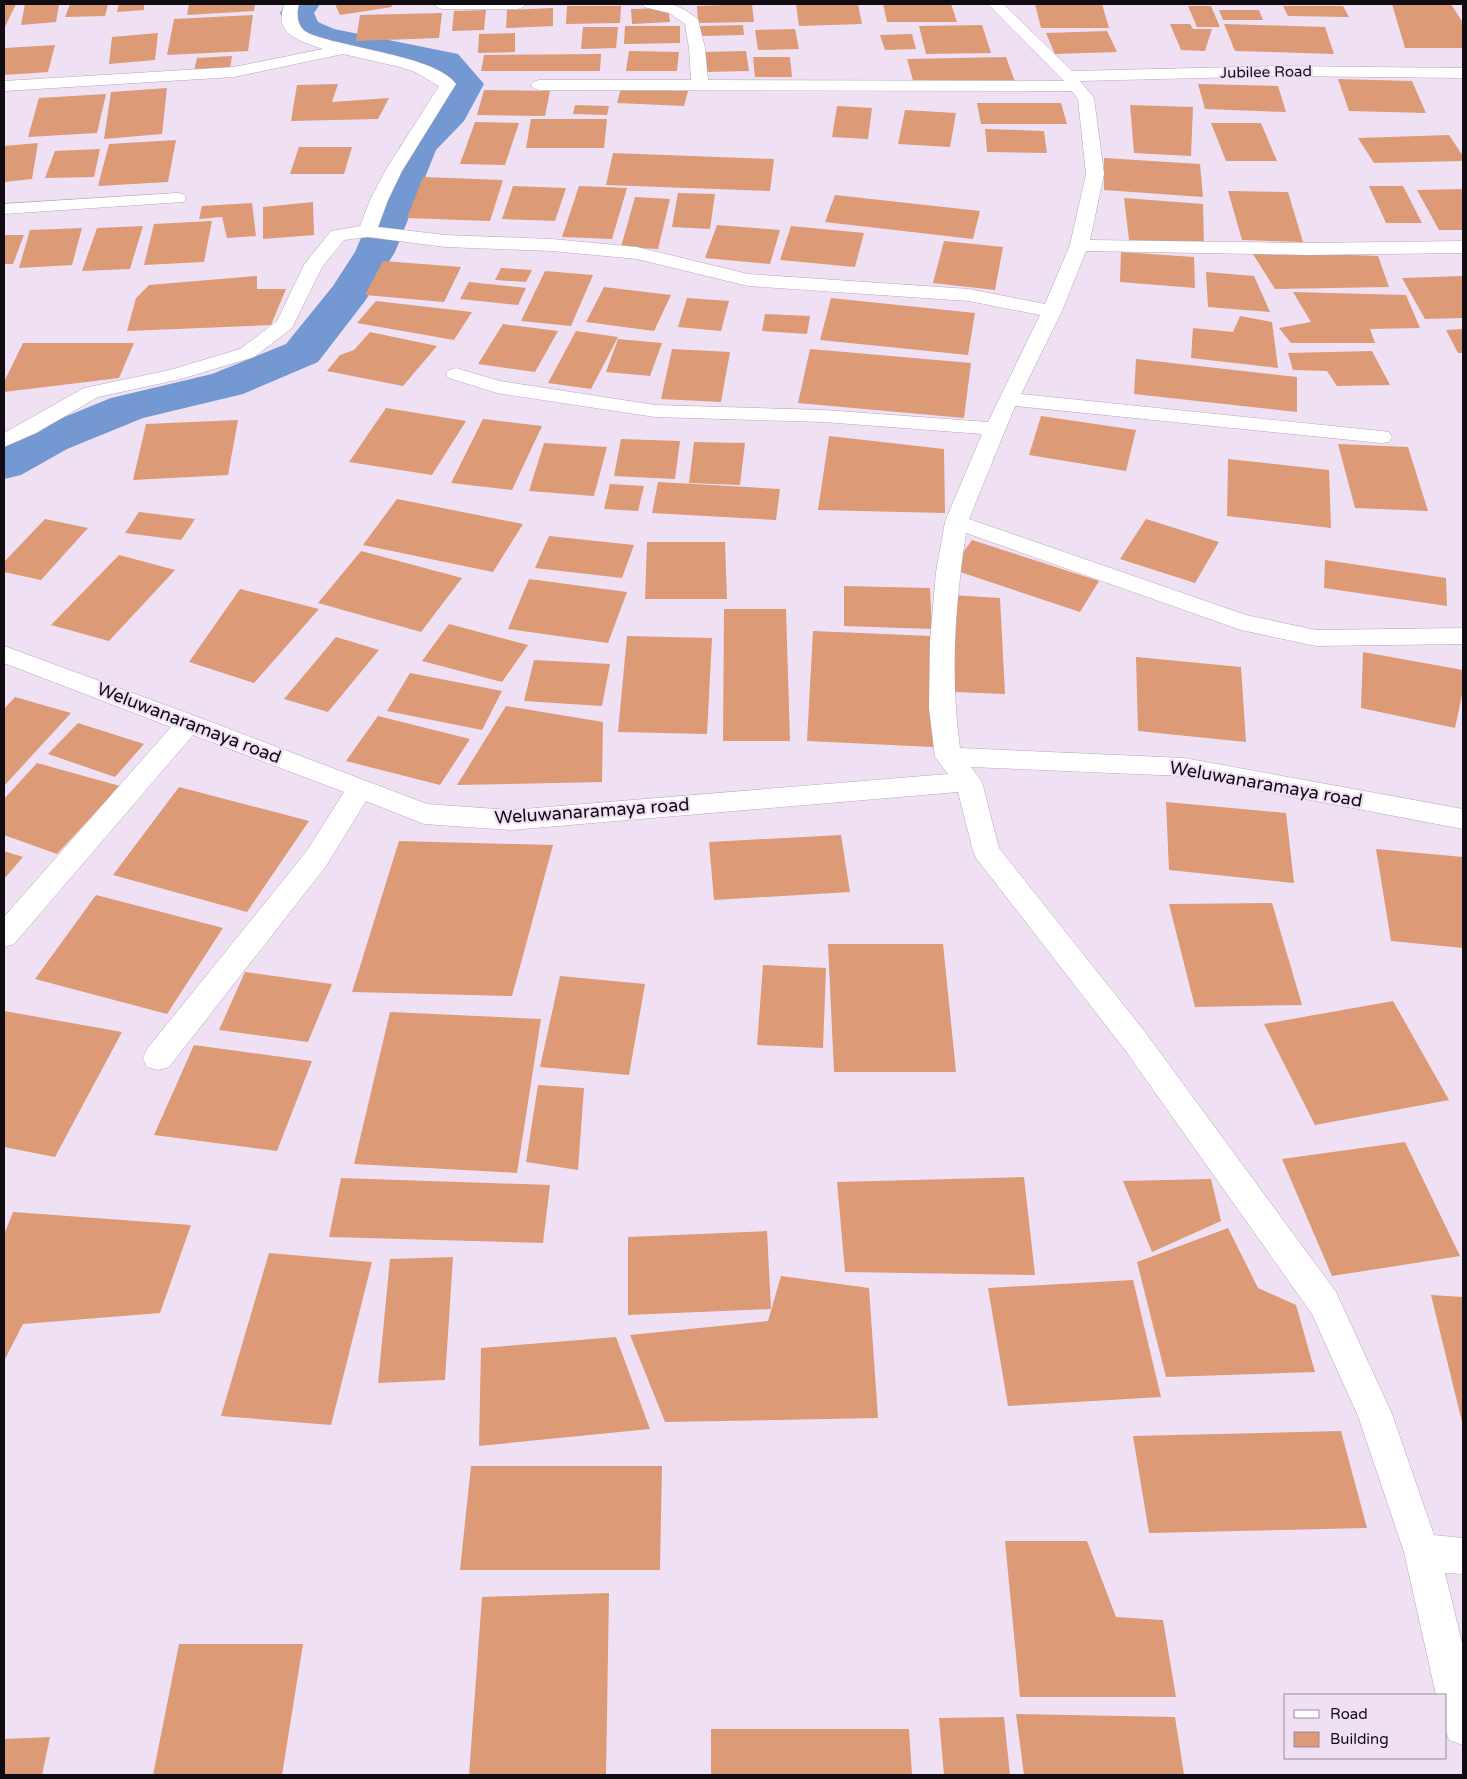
<svg xmlns="http://www.w3.org/2000/svg" width="1467" height="1779" font-family="'Varela Round',sans-serif">
  <style>
    .lines { fill: none; stroke-linecap: round; stroke-linejoin: round }
    .canal { fill: #7498d1; fill-rule: evenodd }
    .building { fill: #dc9a76 }
    .minor-casing { stroke: #b6a6b9; stroke-width: 1 }
    .minor { fill: #fff; fill-rule: evenodd }
    .labels { text-anchor: middle; stroke-width: 4.5; stroke-linejoin: round; paint-order: stroke }
    .far-street-label { font-size: 15px; fill: #110b12; stroke: #f0e0f4 }
    .street-label { font-size: 18px; fill: #110b12; stroke: #f0e0f4 }
  </style>
  <rect width="100%" height="100%" fill="#f0e0f4"/>
  <g class="lines">
    <path class="canal" d="M 286,4 L 320,4 L 314,13 L 318,22 L 334,29 L 458,54 L 484,84 L 464,121 L 436,150 L 395,252 L 365,301 L 318,362 L 243,394 L 143,418 L 67,449 L 21,475 L 4,479 L 4,446 L 35,429 L 111,398 L 212,374 L 286,344 L 333,286 L 355,252 L 400,146 L 435,108 L 448,85 L 434,69 L 324,47 L 292,35 L 280,13 Z"/>
  </g>
  <path class="building" d="M 4,4 L 16,4 L 4,29 Z
    M 25,4 L 59,4 L 56,22 L 21,25 Z
    M 70,4 L 108,4 L 105,16 L 65,17 Z
    M 119,4 L 144,4 L 144,10 L 117,12 Z
    M 189,4 L 255,4 L 254,11 L 187,15 Z
    M 335,4 L 391,4 L 392,7 L 340,15 Z
    M 752,4 L 754,22 L 698,23 L 697,6 Z
    M 796,4 L 858,4 L 862,24 L 799,26 Z
    M 883,4 L 951,4 L 957,22 L 887,22 Z
    M 1035,4 L 1102,4 L 1109,28 L 1041,28 Z
    M 1392,4 L 1451,4 L 1463,23 L 1463,48 L 1405,48 Z
    M 567,6 L 621,6 L 620,23 L 566,24 Z
    M 1188,6 L 1211,6 L 1220,27 L 1197,27 Z
    M 1283,6 L 1343,6 L 1349,17 L 1288,16 Z
    M 553,8 L 553,26 L 506,28 L 507,10 Z
    M 668,8 L 670,22 L 632,24 L 631,9 Z
    M 486,10 L 484,30 L 452,31 L 454,11 Z
    M 1219,10 L 1259,10 L 1263,20 L 1223,20 Z
    M 442,13 L 439,38 L 356,41 L 360,15 Z
    M 253,15 L 248,51 L 167,55 L 174,19 Z
    M 1170,24 L 1190,24 L 1193,29 L 1212,29 L 1205,51 L 1181,50 Z
    M 1224,24 L 1325,27 L 1334,54 L 1235,51 Z
    M 743,25 L 744,35 L 701,36 L 700,26 Z
    M 982,25 L 991,53 L 926,54 L 919,26 Z
    M 625,26 L 680,26 L 680,43 L 624,44 Z
    M 583,27 L 618,27 L 616,48 L 581,49 Z
    M 795,29 L 799,49 L 758,50 L 755,30 Z
    M 1107,31 L 1117,52 L 1055,54 L 1046,33 Z
    M 158,33 L 155,60 L 109,64 L 112,37 Z
    M 515,33 L 515,52 L 478,53 L 479,34 Z
    M 912,34 L 916,49 L 885,50 L 880,35 Z
    M 55,45 L 48,72 L 4,75 L 5,48 Z
    M 629,51 L 679,52 L 677,71 L 626,71 Z
    M 746,51 L 749,71 L 705,72 L 703,52 Z
    M 601,54 L 600,71 L 481,71 L 484,55 Z
    M 232,56 L 230,69 L 194,71 L 197,58 Z
    M 753,57 L 790,57 L 792,77 L 755,77 Z
    M 1006,57 L 1015,82 L 914,84 L 907,59 Z
    M 1338,79 L 1412,81 L 1426,113 L 1349,111 Z
    M 338,84 L 332,102 L 389,98 L 378,119 L 291,121 L 297,85 Z
    M 1198,84 L 1278,86 L 1286,112 L 1205,109 Z
    M 167,88 L 162,134 L 104,139 L 111,92 Z
    M 621,88 L 688,91 L 684,106 L 617,103 Z
    M 484,90 L 550,91 L 545,116 L 477,115 Z
    M 106,94 L 97,133 L 28,137 L 39,98 Z
    M 977,103 L 1061,103 L 1067,124 L 981,124 Z
    M 575,105 L 609,106 L 607,115 L 573,114 Z
    M 1130,105 L 1193,107 L 1191,156 L 1134,153 Z
    M 837,106 L 872,108 L 868,139 L 832,137 Z
    M 905,110 L 956,113 L 950,147 L 898,144 Z
    M 531,119 L 607,119 L 604,148 L 526,148 Z
    M 475,122 L 519,123 L 505,165 L 460,164 Z
    M 1211,123 L 1261,123 L 1277,161 L 1226,161 Z
    M 985,129 L 1044,131 L 1047,153 L 987,152 Z
    M 1449,135 L 1463,156 L 1463,161 L 1374,163 L 1358,138 Z
    M 176,140 L 168,182 L 98,186 L 109,144 Z
    M 38,143 L 32,179 L 4,182 L 4,146 Z
    M 299,147 L 352,147 L 344,174 L 290,174 Z
    M 100,149 L 94,177 L 45,178 L 55,151 Z
    M 613,153 L 774,159 L 770,191 L 606,185 Z
    M 1104,158 L 1200,164 L 1203,197 L 1104,190 Z
    M 423,177 L 503,180 L 490,221 L 407,218 Z
    M 513,186 L 566,188 L 555,221 L 502,219 Z
    M 579,186 L 627,188 L 612,239 L 562,237 Z
    M 1369,186 L 1403,186 L 1422,223 L 1386,223 Z
    M 1463,189 L 1463,230 L 1439,230 L 1417,190 Z
    M 1228,191 L 1288,192 L 1303,242 L 1242,240 Z
    M 678,193 L 715,194 L 710,229 L 672,227 Z
    M 835,195 L 980,211 L 973,239 L 825,222 Z
    M 635,197 L 670,199 L 658,249 L 621,247 Z
    M 1124,198 L 1203,204 L 1204,246 L 1129,240 Z
    M 313,202 L 314,235 L 263,239 L 263,207 Z
    M 252,203 L 256,236 L 227,238 L 222,217 L 199,219 L 202,206 Z
    M 212,221 L 204,262 L 144,265 L 154,224 Z
    M 717,225 L 780,230 L 770,264 L 705,258 Z
    M 143,226 L 130,269 L 82,271 L 97,228 Z
    M 791,226 L 864,233 L 855,267 L 780,260 Z
    M 82,228 L 72,265 L 19,268 L 30,230 Z
    M 4,235 L 24,235 L 13,264 L 4,264 Z
    M 944,241 L 1003,247 L 995,290 L 933,283 Z
    M 1251,251 L 1378,256 L 1389,287 L 1275,289 Z
    M 1121,252 L 1194,257 L 1195,288 L 1120,282 Z
    M 383,261 L 461,267 L 444,302 L 365,295 Z
    M 501,268 L 532,270 L 526,282 L 495,280 Z
    M 545,271 L 593,275 L 571,326 L 521,321 Z
    M 1206,272 L 1254,276 L 1270,312 L 1208,307 Z
    M 257,276 L 257,289 L 286,289 L 271,325 L 127,331 L 136,298 L 149,285 Z
    M 1463,276 L 1463,318 L 1425,319 L 1402,278 Z
    M 469,282 L 526,288 L 518,305 L 460,299 Z
    M 604,287 L 671,295 L 654,331 L 586,322 Z
    M 1293,292 L 1406,295 L 1420,328 L 1370,329 L 1375,343 L 1291,343 L 1279,328 L 1311,322 Z
    M 687,298 L 729,301 L 721,331 L 678,327 Z
    M 831,298 L 975,313 L 968,355 L 820,340 Z
    M 376,301 L 472,312 L 454,340 L 357,323 Z
    M 765,314 L 810,316 L 807,334 L 762,331 Z
    M 1240,316 L 1272,322 L 1278,368 L 1191,358 L 1193,328 L 1233,332 Z
    M 503,324 L 558,331 L 535,372 L 478,364 Z
    M 1463,329 L 1463,353 L 1458,353 L 1446,330 Z
    M 576,331 L 618,337 L 591,389 L 548,383 Z
    M 370,332 L 437,346 L 403,386 L 327,371 L 340,355 L 354,350 Z
    M 618,339 L 662,343 L 650,376 L 606,372 Z
    M 23,343 L 134,343 L 119,378 L 4,392 L 4,382 Z
    M 672,349 L 730,352 L 721,402 L 661,399 Z
    M 810,349 L 971,363 L 964,418 L 798,403 Z
    M 1372,351 L 1390,385 L 1337,386 L 1327,371 L 1293,370 L 1288,353 Z
    M 1136,359 L 1297,377 L 1297,412 L 1134,394 Z
    M 386,408 L 466,421 L 432,475 L 349,462 Z
    M 1041,416 L 1136,430 L 1126,471 L 1029,455 Z
    M 483,419 L 542,426 L 512,490 L 451,483 Z
    M 238,420 L 228,475 L 133,480 L 146,424 Z
    M 829,436 L 944,449 L 945,513 L 818,510 Z
    M 621,439 L 680,441 L 675,479 L 614,476 Z
    M 694,442 L 745,443 L 740,485 L 689,483 Z
    M 544,443 L 607,447 L 594,496 L 529,491 Z
    M 1338,444 L 1408,447 L 1428,511 L 1355,508 Z
    M 1228,459 L 1329,470 L 1331,528 L 1227,516 Z
    M 658,482 L 780,489 L 776,520 L 652,513 Z
    M 610,484 L 644,486 L 638,511 L 604,509 Z
    M 397,499 L 523,524 L 493,572 L 363,545 Z
    M 139,512 L 195,519 L 181,540 L 125,533 Z
    M 45,519 L 88,528 L 41,580 L 4,572 L 4,562 Z
    M 1146,519 L 1219,542 L 1195,583 L 1120,559 Z
    M 549,536 L 634,545 L 622,578 L 535,568 Z
    M 972,540 L 1099,581 L 1080,612 L 951,569 Z
    M 647,542 L 725,542 L 727,599 L 645,599 Z
    M 361,551 L 462,578 L 421,632 L 318,603 Z
    M 119,555 L 175,570 L 109,641 L 51,625 Z
    M 1325,560 L 1446,578 L 1447,606 L 1324,588 Z
    M 529,579 L 627,592 L 608,643 L 508,629 Z
    M 844,586 L 930,588 L 932,629 L 844,626 Z
    M 240,589 L 319,609 L 254,683 L 189,662 Z
    M 951,595 L 1000,598 L 1005,694 L 953,692 Z
    M 724,609 L 786,609 L 790,741 L 723,741 Z
    M 449,624 L 528,645 L 502,682 L 422,661 Z
    M 813,631 L 931,636 L 933,747 L 807,741 Z
    M 627,636 L 712,638 L 707,734 L 618,732 Z
    M 336,637 L 379,650 L 328,712 L 284,699 Z
    M 1363,652 L 1463,670 L 1463,690 L 1455,728 L 1361,708 Z
    M 1136,657 L 1241,667 L 1246,742 L 1138,731 Z
    M 534,660 L 610,664 L 602,706 L 524,701 Z
    M 410,673 L 502,691 L 482,730 L 387,711 Z
    M 15,697 L 71,713 L 4,786 L 4,709 Z
    M 506,706 L 603,722 L 602,782 L 457,785 Z
    M 378,716 L 470,739 L 440,785 L 346,761 Z
    M 78,723 L 144,744 L 115,777 L 48,754 Z
    M 37,763 L 120,786 L 57,854 L 4,835 L 4,799 Z
    M 179,787 L 309,821 L 247,912 L 113,875 Z
    M 1166,802 L 1286,813 L 1294,883 L 1169,870 Z
    M 841,835 L 850,892 L 714,900 L 709,842 Z
    M 399,841 L 553,845 L 512,996 L 352,992 Z
    M 1376,849 L 1463,857 L 1463,948 L 1391,941 Z
    M 4,851 L 23,857 L 4,879 Z
    M 96,895 L 223,928 L 167,1014 L 35,979 Z
    M 1272,903 L 1302,1005 L 1195,1007 L 1169,904 Z
    M 828,944 L 943,944 L 956,1072 L 834,1072 Z
    M 763,965 L 826,968 L 823,1048 L 757,1045 Z
    M 245,972 L 332,984 L 308,1042 L 219,1030 Z
    M 560,976 L 645,984 L 629,1075 L 540,1067 Z
    M 1393,1001 L 1449,1100 L 1315,1125 L 1264,1024 Z
    M 4,1011 L 122,1032 L 55,1157 L 4,1147 Z
    M 390,1012 L 541,1019 L 517,1173 L 354,1164 Z
    M 194,1045 L 312,1061 L 277,1151 L 154,1135 Z
    M 538,1085 L 584,1088 L 578,1170 L 526,1162 Z
    M 1405,1142 L 1460,1256 L 1332,1276 L 1282,1159 Z
    M 1024,1177 L 1035,1275 L 845,1272 L 837,1182 Z
    M 341,1178 L 550,1185 L 543,1243 L 329,1237 Z
    M 1211,1179 L 1221,1221 L 1152,1252 L 1123,1181 Z
    M 13,1212 L 191,1225 L 160,1313 L 23,1324 L 4,1361 L 4,1235 Z
    M 1228,1228 L 1258,1288 L 1296,1305 L 1315,1372 L 1166,1377 L 1137,1262 Z
    M 767,1231 L 771,1309 L 628,1315 L 628,1237 Z
    M 269,1253 L 372,1262 L 331,1425 L 221,1416 Z
    M 453,1257 L 445,1380 L 378,1383 L 390,1259 Z
    M 781,1276 L 869,1288 L 878,1418 L 665,1422 L 630,1335 L 768,1321 Z
    M 1133,1280 L 1161,1397 L 1008,1406 L 988,1288 Z
    M 1431,1295 L 1463,1297 L 1463,1426 Z
    M 616,1337 L 650,1429 L 479,1446 L 481,1348 Z
    M 1341,1431 L 1367,1528 L 1149,1533 L 1133,1436 Z
    M 471,1466 L 662,1466 L 660,1570 L 460,1570 Z
    M 1005,1541 L 1087,1541 L 1116,1617 L 1163,1620 L 1176,1697 L 1020,1697 Z
    M 609,1593 L 606,1775 L 469,1775 L 482,1597 Z
    M 179,1644 L 303,1644 L 282,1775 L 153,1775 Z
    M 1016,1714 L 1175,1717 L 1184,1775 L 1024,1775 Z
    M 1004,1717 L 1010,1775 L 944,1775 L 939,1718 Z
    M 711,1729 L 909,1729 L 912,1775 L 711,1775 Z
    M 50,1737 L 42,1775 L 4,1775 L 4,1739 Z"/>
  <g class="lines">
    <g class="minor-casing">
      <path id="minor" d="M 285,4 L 299,4 C 296,15 297,27 308,33 C 341,48 437,56 456,84 L 402,171 L 388,200 L 378,227 L 445,235 L 552,239 L 637,247 L 748,274 L 969,289 L 1045,304 L 1070,245 L 1086,174 L 1078,99 L 1072,91 L 539,90 L 533,88 L 531,85 L 533,82 L 539,80 L 691,80 L 689,48 L 685,24 L 669,13 L 644,7 L 642,4 C 671,4 673,1 698,19 L 705,48 L 708,80 L 1064,81 L 988,4 L 1003,4 L 1072,71 L 1279,66 L 1463,68 L 1463,78 L 1279,76 L 1080,81 L 1094,98 L 1104,174 L 1090,240 L 1309,243 L 1463,241 L 1463,253 L 1309,255 L 1086,251 L 1062,311 L 1021,394 L 1381,431 L 1389,432 L 1392,437 L 1389,442 L 1381,443 L 1015,406 L 969,519 L 1246,615 L 1316,630 L 1463,628 L 1463,644 L 1316,646 L 1241,630 L 966,533 C 955,605 950,676 960,748 L 1184,758 L 1463,809 L 1463,829 L 1184,776 L 971,767 L 982,782 L 999,848 L 1145,1032 L 1336,1292 L 1392,1414 L 1434,1535 L 1463,1538 L 1463,1574 L 1445,1573 L 1463,1647 L 1463,1745 L 1449,1740 L 1446,1731 L 1446,1695 L 1436,1695 L 1404,1552 L 1358,1416 L 1312,1314 L 1125,1050 L 976,858 L 973,851 L 958,792 L 511,830 L 424,824 L 366,801 L 326,866 L 169,1067 L 158,1070 L 147,1067 L 143,1058 L 147,1049 L 306,852 L 344,792 L 193,735 L 14,944 L 4,947 L 4,917 L 171,727 L 4,663 L 4,646 L 198,717 L 427,804 L 511,810 L 948,774 L 935,757 L 929,708 L 930,641 L 936,572 L 945,522 L 982,434 L 824,422 L 655,417 L 497,393 L 449,378 L 446,374 L 449,370 L 456,368 L 500,381 L 655,405 L 824,410 L 988,422 L 1040,315 L 969,301 L 748,286 L 637,259 L 552,251 L 445,247 L 368,237 L 344,240 L 322,267 L 292,328 L 254,357 L 181,379 L 98,397 L 36,433 L 4,447 L 4,433 L 84,388 L 170,370 L 240,349 L 277,321 L 304,265 L 331,231 L 360,226 L 370,200 L 385,171 L 439,86 L 415,72 L 400,67 L 343,54 L 234,77 L 4,91 L 4,81 L 234,67 L 323,49 C 302,42 271,34 285,4 Z
        M 434,4 L 526,4 L 523,7 L 518,9 L 442,9 L 437,7 Z
        M 177,193 L 183,194 L 186,198 L 183,202 L 4,214 L 4,204 Z"/>
    </g>
    <use href="#minor" class="minor"/>
  </g>
  <g class="labels">
    <g class="far-street-label">
      <text transform="translate(1266 72) rotate(-1)" y="5">Jubilee Road</text>
    </g>
    <g class="street-label">
      <text transform="translate(189 723) rotate(21)" y="6">Weluwanaramaya road</text>
      <text transform="translate(1266 784) rotate(10)" y="6">Weluwanaramaya road</text>
      <text transform="translate(592 811) rotate(-4)" y="6">Weluwanaramaya road</text>
    </g>
  </g>
  <rect width="1467" height="1779" fill="none" stroke="#110b12" stroke-width="10"/>
  <rect x="1284" y="1694" width="162" height="65" fill="#f0e0f4" stroke="#978b9a"/>
  <rect x="1294" y="1710" width="25" height="8" fill="#ffffff" stroke="#978b9a"/>
  <text x="1330" y="1719" font-size="15" fill="#110b12">Road</text>
  <rect x="1294" y="1732" width="25" height="15" fill="#dc9a76" stroke="#978b9a"/>
  <text x="1330" y="1744" font-size="15" fill="#110b12">Building</text>
</svg>
